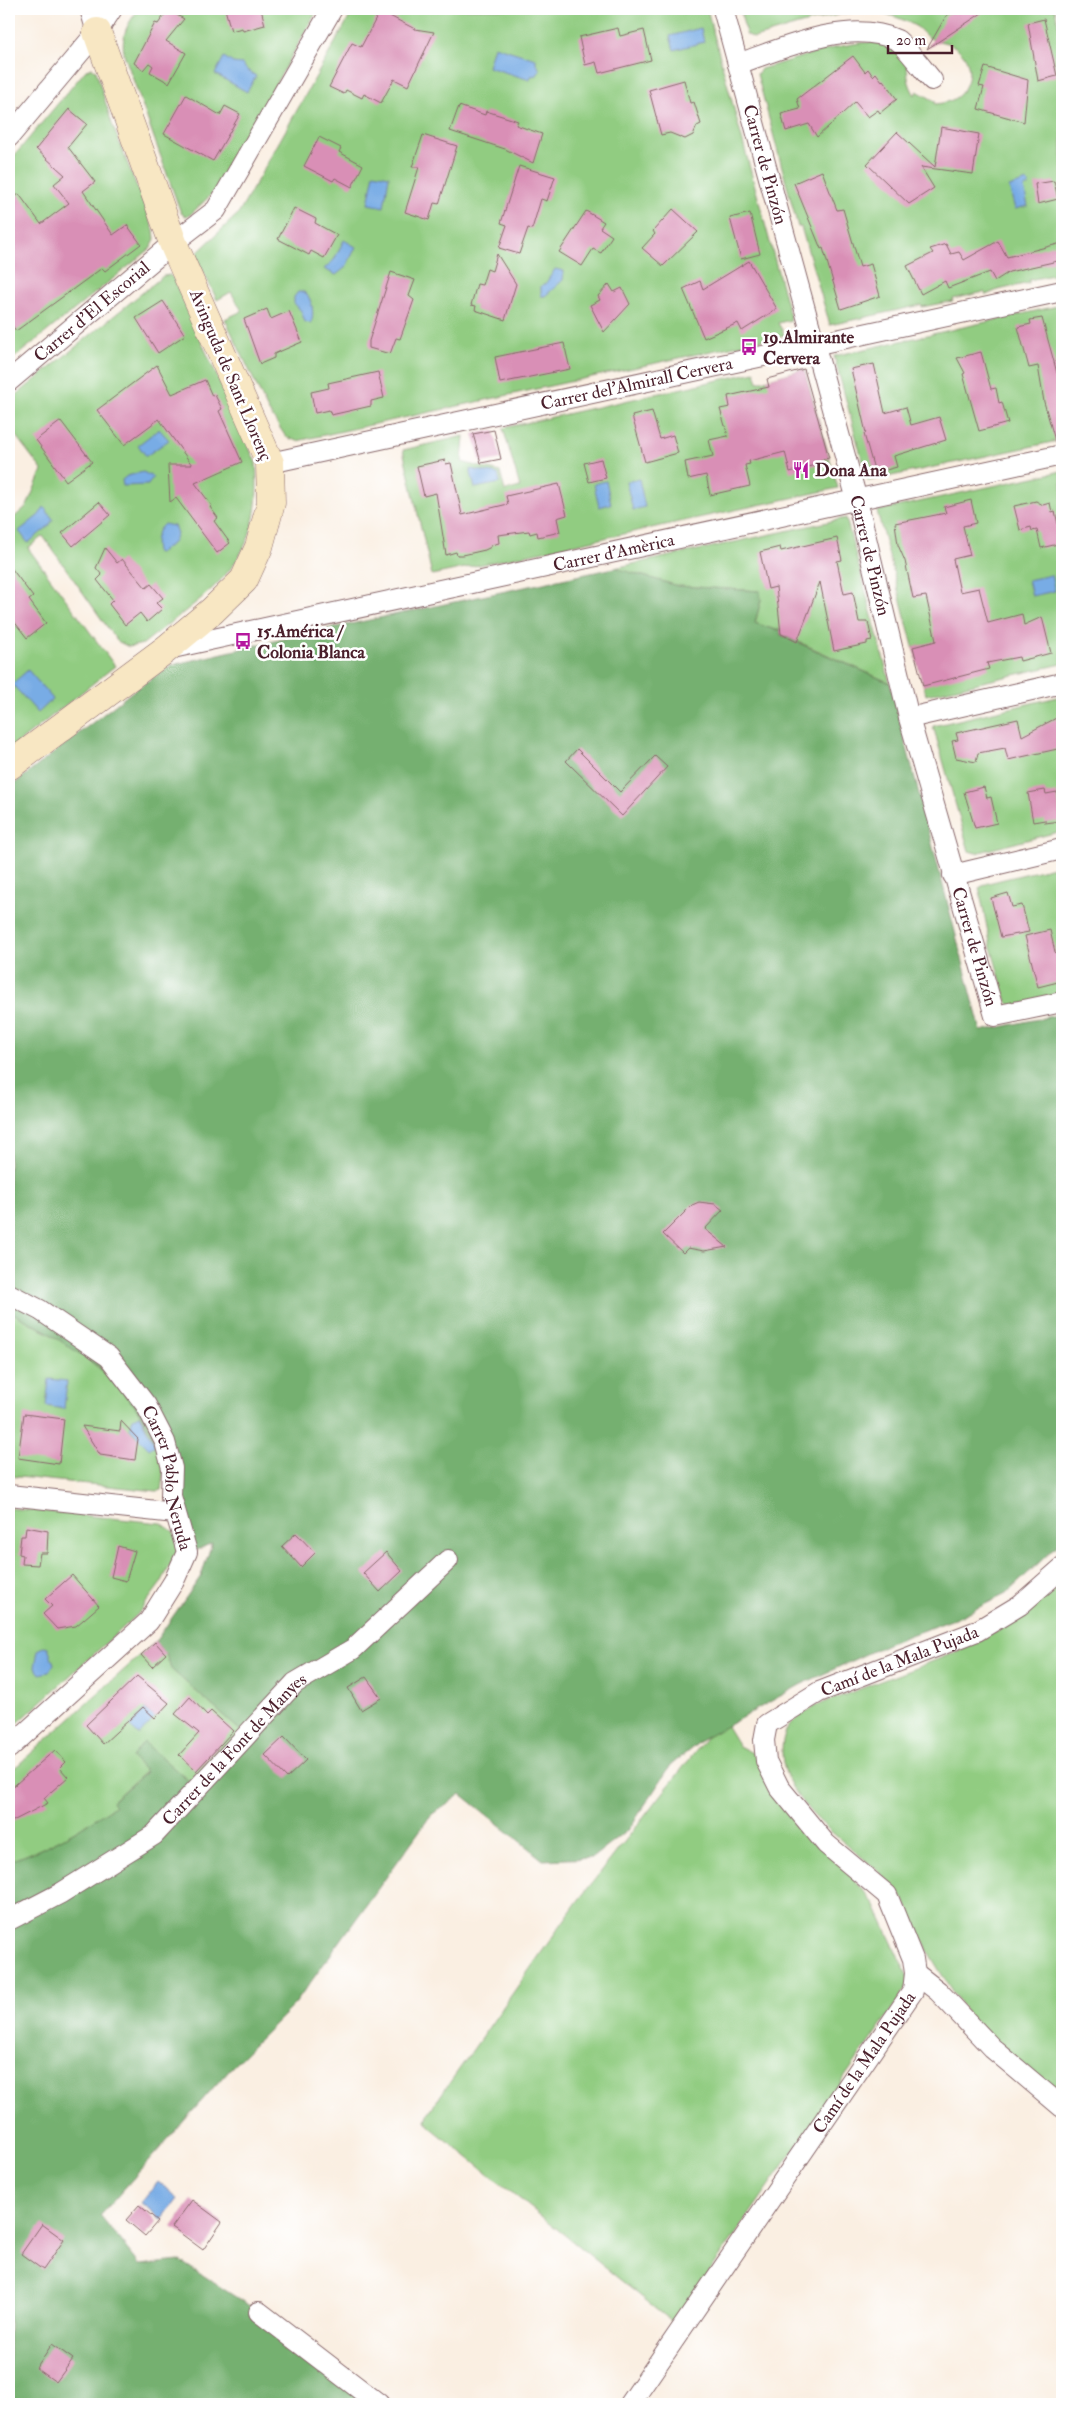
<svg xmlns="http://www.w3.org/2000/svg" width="1071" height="2413" font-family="'IM FELL Double Pica',serif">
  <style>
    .green { fill: #91cc81; stroke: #6e7656 }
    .forest { fill: #74b06f; stroke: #5f684d }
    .water { fill: #78ace5; stroke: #616688 }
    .building { fill: #d98fb6 }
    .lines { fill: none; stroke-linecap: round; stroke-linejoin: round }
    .street-casing { stroke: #88686b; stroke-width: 22 }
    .secondary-casing { stroke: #88686b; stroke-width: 29 }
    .street { stroke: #fff; stroke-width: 20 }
    .secondary { stroke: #f8e7c3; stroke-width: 28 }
    .labels { text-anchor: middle; stroke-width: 5; stroke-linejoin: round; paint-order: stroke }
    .street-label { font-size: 18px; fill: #4a1f2b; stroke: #fff }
    .poi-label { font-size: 18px; font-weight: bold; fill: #4a1f2b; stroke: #fff; text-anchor: start }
  </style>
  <rect width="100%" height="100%" fill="#fff"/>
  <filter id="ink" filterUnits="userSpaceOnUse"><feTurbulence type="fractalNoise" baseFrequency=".02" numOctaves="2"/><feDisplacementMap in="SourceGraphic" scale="10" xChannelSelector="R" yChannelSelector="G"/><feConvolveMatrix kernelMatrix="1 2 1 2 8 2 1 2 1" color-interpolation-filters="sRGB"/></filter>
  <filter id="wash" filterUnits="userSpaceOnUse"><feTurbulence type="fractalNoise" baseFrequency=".0096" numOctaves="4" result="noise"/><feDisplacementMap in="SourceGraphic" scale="20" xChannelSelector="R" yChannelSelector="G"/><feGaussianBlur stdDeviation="1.12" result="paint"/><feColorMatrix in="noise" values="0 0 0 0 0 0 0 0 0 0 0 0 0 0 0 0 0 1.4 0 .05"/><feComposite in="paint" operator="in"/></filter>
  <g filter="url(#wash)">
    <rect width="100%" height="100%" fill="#faefe2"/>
    <path class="green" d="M 139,9 L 318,9 L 216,190 L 190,215 L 185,216 L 181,213 L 124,54 C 121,35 127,24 139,9 Z
      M 354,9 L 707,9 L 791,320 L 778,323 L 785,335 L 297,441 L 286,437 L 268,410 L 225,319 L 242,311 L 231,292 L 217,300 L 197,258 L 197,253 L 239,213 Z
      M 740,9 L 1055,9 L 1062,43 L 1062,273 L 1029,280 L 1029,283 L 998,290 L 986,295 L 984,292 L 953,299 L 953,301 L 922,307 L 921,305 L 830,325 L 801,227 L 798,227 L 757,74 L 761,69 C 787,62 854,38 877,43 C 889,46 899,53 908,60 C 906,73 908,85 915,95 L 917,91 L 935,101 L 935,104 C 948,103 960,99 966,85 C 973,69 967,52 950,44 C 944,41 937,42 932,39 C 926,37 922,31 917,27 C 903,19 890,14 874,12 C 846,8 783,30 754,38 L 746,34 Z
      M 92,68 L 96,71 L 112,124 L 154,230 L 155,239 L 150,249 L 9,362 L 9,162 L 86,70 Z
      M 170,275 L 173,278 L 256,463 C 265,564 213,588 143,644 L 129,647 L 117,641 L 43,536 L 28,548 L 115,666 L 9,750 L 9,522 L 27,506 L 42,470 L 9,427 L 9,401 L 163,276 Z
      M 1062,305 L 1062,440 L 868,481 L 834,356 Z
      M 804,369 L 838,488 L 432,575 L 403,450 L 464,436 L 462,462 L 500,472 L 505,491 L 520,487 L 503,428 L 755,372 L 758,382 Z
      M 1062,471 L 1062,664 L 926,695 L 877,511 Z
      M 846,518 L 890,683 L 781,634 L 780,629 L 775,630 L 755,623 L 761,600 L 760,591 L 678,586 L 618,569 L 619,567 Z
      M 1062,696 L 1062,831 L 976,853 L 969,851 L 933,726 Z
      M 1062,865 L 1062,995 L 1013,1006 L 1007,1002 L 991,947 L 979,888 L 988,883 Z
      M 9,1311 C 71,1344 149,1390 163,1467 C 164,1474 162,1482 161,1490 L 157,1491 L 9,1476 Z
      M 9,1508 L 161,1523 L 174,1532 L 179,1548 L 161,1583 L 137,1615 L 9,1731 Z
      M 1062,1584 L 1062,2098 C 1038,2078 1010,2060 988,2038 C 966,2016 949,1986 933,1960 C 919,1938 913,1909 896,1889 C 862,1849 783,1811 782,1752 C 782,1742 784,1731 791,1723 C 806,1708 828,1701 847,1694 C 882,1680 917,1668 951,1654 C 992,1636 1029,1613 1062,1584 Z
      M 155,1642 L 166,1654 L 171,1669 L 242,1732 L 192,1784 L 182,1775 L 146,1771 L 112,1801 L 116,1806 C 81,1828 48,1849 9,1861 L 9,1771 L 18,1765 Z
      M 722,1718 L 739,1746 L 758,1756 L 874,1904 L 908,1977 L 908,1986 L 674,2323 L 429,2126 L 426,2120 L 429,2112 L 577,1902 Z"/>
    <path class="forest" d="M 619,567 L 619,569 L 678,586 L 760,591 L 761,600 L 755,623 L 775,630 L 780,629 L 781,635 L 890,683 L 981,1031 L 1062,1014 L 1062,1541 L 1006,1594 L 957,1618 L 894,1641 L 800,1685 L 702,1740 L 671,1765 L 629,1829 L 592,1858 L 543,1860 L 461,1794 L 431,1815 L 295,2004 L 229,2070 L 100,2216 L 140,2265 L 180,2261 L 259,2312 L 367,2404 L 9,2404 L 9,1861 C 48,1849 81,1828 115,1806 L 112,1801 L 146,1772 L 132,1757 L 144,1742 L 192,1784 L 242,1732 L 171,1669 L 166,1654 L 155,1642 L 201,1576 L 212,1543 L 192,1552 L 152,1435 L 135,1406 L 99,1367 L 46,1331 L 9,1311 L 9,788 L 133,691 L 172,665 L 313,632 Z"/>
    <path class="water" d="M 701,28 L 704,42 L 674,50 L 670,36 Z
      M 494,46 L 536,59 L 536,63 L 540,70 L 537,75 L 531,76 L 530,80 L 488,67 Z
      M 224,57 L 233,63 L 242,64 L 247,70 L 256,76 L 247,92 L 215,74 Z
      M 374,173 L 389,176 L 384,207 L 368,204 Z
      M 1027,181 L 1029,186 L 1024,188 L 1028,206 L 1015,209 L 1009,187 Z
      M 344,240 L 356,247 L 346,267 L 336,275 L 324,269 L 334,260 Z
      M 555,269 L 564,271 L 563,280 L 545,296 L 541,296 L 541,286 L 546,283 Z
      M 298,292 L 304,292 C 312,298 315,314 311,323 L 305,322 L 301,311 L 294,303 L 294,297 Z
      M 159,429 L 169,440 L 146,456 L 138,445 Z
      M 470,469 L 498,474 L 500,483 L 475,488 Z
      M 143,472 L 153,477 L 148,485 L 123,486 L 122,480 L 127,476 Z
      M 639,479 L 645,507 L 633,510 L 626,482 Z
      M 606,481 L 611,504 L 599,507 L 594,484 Z
      M 44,507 L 53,519 L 49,526 L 28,543 L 19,531 L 39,515 Z
      M 164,524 L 174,526 L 177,533 L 173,543 L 159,553 L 156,552 C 154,541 155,532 164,524 Z
      M 1051,575 L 1055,591 L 1032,596 L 1028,580 Z
      M 28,670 L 53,699 L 38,713 L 12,684 Z
      M 49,1379 L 67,1381 L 64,1409 L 46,1406 Z
      M 139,1415 L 155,1445 L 149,1449 L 130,1429 L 133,1418 Z
      M 44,1647 L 48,1648 L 54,1664 L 49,1672 L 40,1674 L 35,1667 L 38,1650 Z
      M 145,1709 L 155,1718 L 139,1735 L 130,1727 Z
      M 158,2182 L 178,2198 L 162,2219 L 141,2203 Z"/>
    <g id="blocks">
      <path class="building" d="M 225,9 L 261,9 L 265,25 L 243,31 L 242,28 L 231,31 Z
        M 957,9 L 988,9 L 927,49 L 946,16 Z
        M 168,10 L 184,19 L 166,41 L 186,53 L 169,83 L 150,72 L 153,66 L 149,63 L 143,70 L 134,63 L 155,23 L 158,24 Z
        M 380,11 L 415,29 L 434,32 L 408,86 L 394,79 L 381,103 L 364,94 L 362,98 L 346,90 L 344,94 L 329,87 L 352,43 L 361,47 Z
        M 1044,19 L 1057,76 L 1038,81 L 1028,23 Z
        M 618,28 L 620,36 L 644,30 L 651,60 L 599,73 L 596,62 L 585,65 L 579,37 Z
        M 853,56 L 865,72 L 868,69 L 873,76 L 876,73 L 882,81 L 883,80 L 897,99 L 880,113 L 878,110 L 868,117 L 855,102 L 817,137 L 809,124 L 786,131 L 781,114 L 800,109 L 797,99 Z
        M 985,67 L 1028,80 L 1024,122 L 978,109 L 984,87 L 979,86 Z
        M 684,80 L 690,103 L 694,102 L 701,124 L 697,126 L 693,135 L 685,139 L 670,133 L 661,135 L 649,90 Z
        M 186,95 L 220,115 L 225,106 L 240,114 L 213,161 L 164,134 Z
        M 459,106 L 485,115 L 486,111 L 518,121 L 516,125 L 542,134 L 533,163 L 505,149 L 450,131 Z
        M 69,109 L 87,124 L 68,147 L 95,182 L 83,191 L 113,235 L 127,225 L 141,244 L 105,271 L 102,268 L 16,331 L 9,321 L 9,201 L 19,194 L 41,224 L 69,203 L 54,184 L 65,175 L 36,149 Z
        M 941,127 L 979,134 L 973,174 L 921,167 L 934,188 L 909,204 L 867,164 L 897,132 L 935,167 Z
        M 423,135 L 457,146 L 439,204 L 434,203 L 429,220 L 405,212 L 419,167 L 412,167 Z
        M 319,137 L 341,148 L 339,152 L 363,165 L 352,187 L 335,178 L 333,181 L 304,166 Z
        M 519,166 L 555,177 L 547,201 L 541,199 L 532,229 L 528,228 L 519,254 L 499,248 L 507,225 L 501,223 Z
        M 822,171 L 837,210 L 843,209 L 860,267 L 871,264 L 880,296 L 841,309 L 823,248 L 821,249 L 794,183 Z
        M 1054,181 L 1058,199 L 1038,204 L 1035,184 Z
        M 294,208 L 316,219 L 315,223 L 337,235 L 324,258 L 311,251 L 309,255 L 278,239 Z
        M 673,209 L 698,232 L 663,266 L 642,248 L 655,234 L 653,231 Z
        M 586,211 L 604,222 L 600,228 L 612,236 L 601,253 L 593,249 L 582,266 L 559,252 Z
        M 750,213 L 760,254 L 741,259 L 730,218 Z
        M 998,241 L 1007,257 L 1062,243 L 1062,260 L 1009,272 L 995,281 L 990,272 L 948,288 L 945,281 L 921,294 L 907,266 L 933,253 L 930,249 L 946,244 L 951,254 L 959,252 L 964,260 Z
        M 497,254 L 516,284 L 505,320 L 475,310 L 476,306 L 471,305 L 477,284 L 482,285 L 487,269 L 492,271 Z
        M 749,261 L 777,309 L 742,331 L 738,323 L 704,338 L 683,289 L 700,281 L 703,289 Z
        M 391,272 L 415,280 L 409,296 L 414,300 L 400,339 L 396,338 L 390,354 L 369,348 L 369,341 Z
        M 609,284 L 614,292 L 622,288 L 630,304 L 604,332 L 590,305 L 600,300 L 598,296 Z
        M 163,301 L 185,335 L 158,353 L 136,318 Z
        M 267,309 L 271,319 L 289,311 L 302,342 L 274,354 L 274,358 L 260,364 L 244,319 Z
        M 1042,318 L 1057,373 L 1062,372 L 1062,443 L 1056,444 L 1044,402 L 1038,366 L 1029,368 L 1018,327 L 1031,324 L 1030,320 Z
        M 564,343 L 570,369 L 500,383 L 495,357 Z
        M 981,352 L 991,389 L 996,388 L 999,403 L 1002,402 L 1008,423 L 979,431 L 963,374 L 965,373 L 957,358 Z
        M 874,364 L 885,413 L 906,407 L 911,425 L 939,417 L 946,440 L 894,456 L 897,467 L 875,473 L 864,434 L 866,433 L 851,369 Z
        M 157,365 L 172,394 L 205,380 L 212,396 L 215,395 L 222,409 L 219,411 L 242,462 L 195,483 L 212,506 L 210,507 L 218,518 L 214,521 L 230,543 L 217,553 L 176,498 L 170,502 L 168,465 L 192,465 L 159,419 L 124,445 L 97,410 Z
        M 804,369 L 829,458 L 821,460 L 822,463 L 790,472 L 785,452 L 749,461 L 750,464 L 745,465 L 750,486 L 710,495 L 706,475 L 688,479 L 685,462 L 713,456 L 709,440 L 728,436 L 720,409 L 730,407 L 728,396 L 769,387 L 767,379 Z
        M 378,372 L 384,398 L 371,401 L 371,406 L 331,415 L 329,410 L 315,413 L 311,392 L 329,388 L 328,383 Z
        M 652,411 L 660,439 L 673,435 L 678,453 L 645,462 L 632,416 Z
        M 61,421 L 92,462 L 66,481 L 36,440 Z
        M 494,430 L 501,459 L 481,463 L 473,434 Z
        M 601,459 L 606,478 L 589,482 L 584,463 Z
        M 445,460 L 446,464 L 451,463 L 462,515 L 508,504 L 506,496 L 559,484 L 567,515 L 557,518 L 560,532 L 538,537 L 537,532 L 530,534 L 529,531 L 498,535 L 499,543 L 491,545 L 491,547 L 485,550 L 463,555 L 457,555 L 456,552 L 446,555 L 436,493 L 424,496 L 417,466 Z
        M 971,500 L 976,523 L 963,526 L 970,555 L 953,559 L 960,592 L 979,588 L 988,623 L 1022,614 L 1024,625 L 1042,617 L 1051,653 L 1020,661 L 1019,657 L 987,663 L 989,669 L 923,686 L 913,647 L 936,641 L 926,596 L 913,598 L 905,561 L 898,545 L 895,523 L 946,513 L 944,507 Z
        M 1036,501 L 1043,505 L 1050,503 L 1052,512 L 1055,511 L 1062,543 L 1041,548 L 1037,530 L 1032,531 L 1031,527 L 1020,530 L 1014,506 Z
        M 99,502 L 110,515 L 73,546 L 62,533 Z
        M 837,538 L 842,560 L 837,561 L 844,594 L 853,592 L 859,622 L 868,622 L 872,640 L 867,641 L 867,644 L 834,651 L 820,582 L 797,642 L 781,634 L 776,587 L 768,589 L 760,552 L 780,547 L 781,551 Z
        M 105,548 L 117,563 L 122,559 L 146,588 L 151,584 L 163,598 L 156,603 L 162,609 L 147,622 L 140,613 L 125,625 L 109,604 L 113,600 L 97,580 L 102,575 L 96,568 Z
        M 9,565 L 33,597 L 29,600 L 46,623 L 27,638 L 9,615 Z
        M 1062,715 L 1062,748 L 1008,760 L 1005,748 L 978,753 L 976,762 L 956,758 L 952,741 L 958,740 L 956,733 L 1018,719 L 1022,736 Z
        M 577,749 L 620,792 L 655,756 L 667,767 L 622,816 L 566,761 Z
        M 984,787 L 987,798 L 991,797 L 997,823 L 975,828 L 964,792 Z
        M 1045,790 L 1046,794 L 1057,792 L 1061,821 L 1045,823 L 1045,820 L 1033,822 L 1028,793 Z
        M 1008,893 L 1012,907 L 1022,905 L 1029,932 L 1001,937 L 991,898 Z
        M 1050,930 L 1055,952 L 1062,960 L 1062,965 L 1059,967 L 1062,981 L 1038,987 L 1025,936 Z
        M 699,1202 L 715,1204 L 723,1210 L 705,1229 L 727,1247 L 704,1251 L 688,1248 L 683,1253 L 663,1234 L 692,1205 Z
        M 24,1414 L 64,1419 L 59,1464 L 18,1458 Z
        M 121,1421 L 138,1439 L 135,1460 L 100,1455 L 82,1426 L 120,1431 Z
        M 26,1527 L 48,1531 L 47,1553 L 40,1553 L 38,1565 L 22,1564 L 23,1555 L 19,1554 L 21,1536 L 25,1536 Z
        M 296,1533 L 315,1553 L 301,1567 L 282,1546 Z
        M 118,1546 L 135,1551 L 126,1581 L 111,1577 Z
        M 386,1552 L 402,1571 L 380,1592 L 363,1573 Z
        M 72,1575 L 99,1606 L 76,1626 L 57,1629 L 43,1614 L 52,1606 L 45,1599 Z
        M 155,1642 L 166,1654 L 152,1667 L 141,1655 Z
        M 137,1676 L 169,1703 L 155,1718 L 143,1707 L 103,1744 L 86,1725 Z
        M 366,1677 L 381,1698 L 361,1710 L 348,1688 Z
        M 190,1697 L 207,1715 L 211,1711 L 233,1731 L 196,1771 L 179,1755 L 199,1733 L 175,1714 Z
        M 284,1737 L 306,1760 L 287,1778 L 265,1755 Z
        M 55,1750 L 66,1762 L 60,1768 L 68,1777 L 44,1798 L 48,1803 L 9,1823 L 9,1790 Z
        M 192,2200 L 222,2222 L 203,2250 L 172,2227 Z
        M 139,2205 L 158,2221 L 145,2236 L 126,2220 Z
        M 42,2224 L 64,2240 L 43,2270 L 21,2254 Z
        M 52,2344 L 73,2359 L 56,2382 L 36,2368 Z"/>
    </g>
  </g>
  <g filter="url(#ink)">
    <use href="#blocks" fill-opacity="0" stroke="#88686b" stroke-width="1"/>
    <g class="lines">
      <g class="street-casing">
        <g id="street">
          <path d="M 90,9 L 97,32"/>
          <path id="s1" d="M 723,9 L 857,500 L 909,718 L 995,1016 L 1062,1002"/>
          <path d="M 738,64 C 783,48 850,18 897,40 C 904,44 925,72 932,80"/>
          <path d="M 9,137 L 97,32 L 112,9"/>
          <path id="s2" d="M 9,381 L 173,243 L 216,210 L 332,9"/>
          <path id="s3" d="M 270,463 L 1062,291"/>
          <path id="s4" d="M 168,649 L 1062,455"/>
          <path d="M 909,718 L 1062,683"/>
          <path d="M 953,875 L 1062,849"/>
          <path id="s5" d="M 9,1294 L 40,1310 L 109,1357 L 146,1405 L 165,1442 L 172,1468 L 171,1496 L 187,1552 L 174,1581 L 149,1621 L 9,1748"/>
          <path d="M 9,1495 L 175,1513"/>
          <path id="s6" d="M 9,1920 L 61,1893 L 154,1835 L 295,1683 L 353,1649 L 448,1560"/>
          <path d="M 915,1973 L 938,1991 L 992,2048 L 1062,2107"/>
          <path d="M 259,2312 L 379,2404"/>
          <path id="s7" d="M 630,2404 L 913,1991 L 915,1973 L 913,1959 L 887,1895 L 826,1844 L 779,1787 L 766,1761 L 764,1740 L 767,1724 L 819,1692 L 977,1631 L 1020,1605 L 1062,1568"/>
        </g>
      </g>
      <g class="secondary-casing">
        <path id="secondary" d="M 9,766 L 165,650 L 212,611 L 244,580 L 259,547 L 271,503 L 270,463 L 173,243 L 97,32"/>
      </g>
      <use href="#street" class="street"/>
      <use href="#secondary" class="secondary"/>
    </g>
  </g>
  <defs>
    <g id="bus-bare" transform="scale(1.35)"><path d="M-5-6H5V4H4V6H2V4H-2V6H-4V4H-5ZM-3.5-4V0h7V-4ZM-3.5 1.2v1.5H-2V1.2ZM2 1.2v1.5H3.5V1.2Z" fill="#b5179e" stroke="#fff" stroke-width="2.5" paint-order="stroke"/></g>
    <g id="restaurant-bare" transform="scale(1.35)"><path d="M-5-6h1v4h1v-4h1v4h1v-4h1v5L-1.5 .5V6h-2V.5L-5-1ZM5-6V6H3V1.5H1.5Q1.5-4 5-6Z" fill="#b5179e" stroke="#fff" stroke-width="2.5" paint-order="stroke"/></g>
  </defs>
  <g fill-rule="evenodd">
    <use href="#bus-bare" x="749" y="347"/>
    <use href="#restaurant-bare" x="801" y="470"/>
    <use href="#bus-bare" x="243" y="641"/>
  </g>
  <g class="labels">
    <g class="street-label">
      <text dy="6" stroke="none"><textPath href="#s1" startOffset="161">Carrer de Pinzón</textPath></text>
      <text dy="6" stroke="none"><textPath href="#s2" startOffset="108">Carrer d'El Escorial</textPath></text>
      <text transform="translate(231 375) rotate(67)" y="6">Avinguda de Sant Llorenç</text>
      <text dy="6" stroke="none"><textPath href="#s3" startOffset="375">Carrer del'Almirall Cervera</textPath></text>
      <text dy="6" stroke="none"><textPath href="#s4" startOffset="456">Carrer d'Amèrica</textPath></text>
      <text dy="6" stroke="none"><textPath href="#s1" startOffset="566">Carrer de Pinzón</textPath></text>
      <text dy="6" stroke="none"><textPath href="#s1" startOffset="971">Carrer de Pinzón</textPath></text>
      <text dy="6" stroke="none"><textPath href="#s5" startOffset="256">Carrer Pablo Neruda</textPath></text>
      <text dy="6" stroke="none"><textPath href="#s7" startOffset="969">Camí de la Mala Pujada</textPath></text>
      <text dy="6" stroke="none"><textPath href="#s6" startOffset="286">Carrer de la Font de Manyes</textPath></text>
      <text dy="6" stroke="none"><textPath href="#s7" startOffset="414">Camí de la Mala Pujada</textPath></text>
    </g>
    <g class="poi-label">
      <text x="763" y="343">19.Almirante<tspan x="763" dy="21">Cervera</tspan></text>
      <text x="815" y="476">Dona Ana</text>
      <text x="257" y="637">15.América /<tspan x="257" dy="21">Colonia Blanca</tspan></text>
    </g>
  </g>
  <rect width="1071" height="2413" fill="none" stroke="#fff" stroke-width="30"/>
  <path d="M888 45v8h64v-8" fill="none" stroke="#4a1f2b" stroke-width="2.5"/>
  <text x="896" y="45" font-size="15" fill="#4a1f2b" stroke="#ffffff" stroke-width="4" paint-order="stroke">20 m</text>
</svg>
